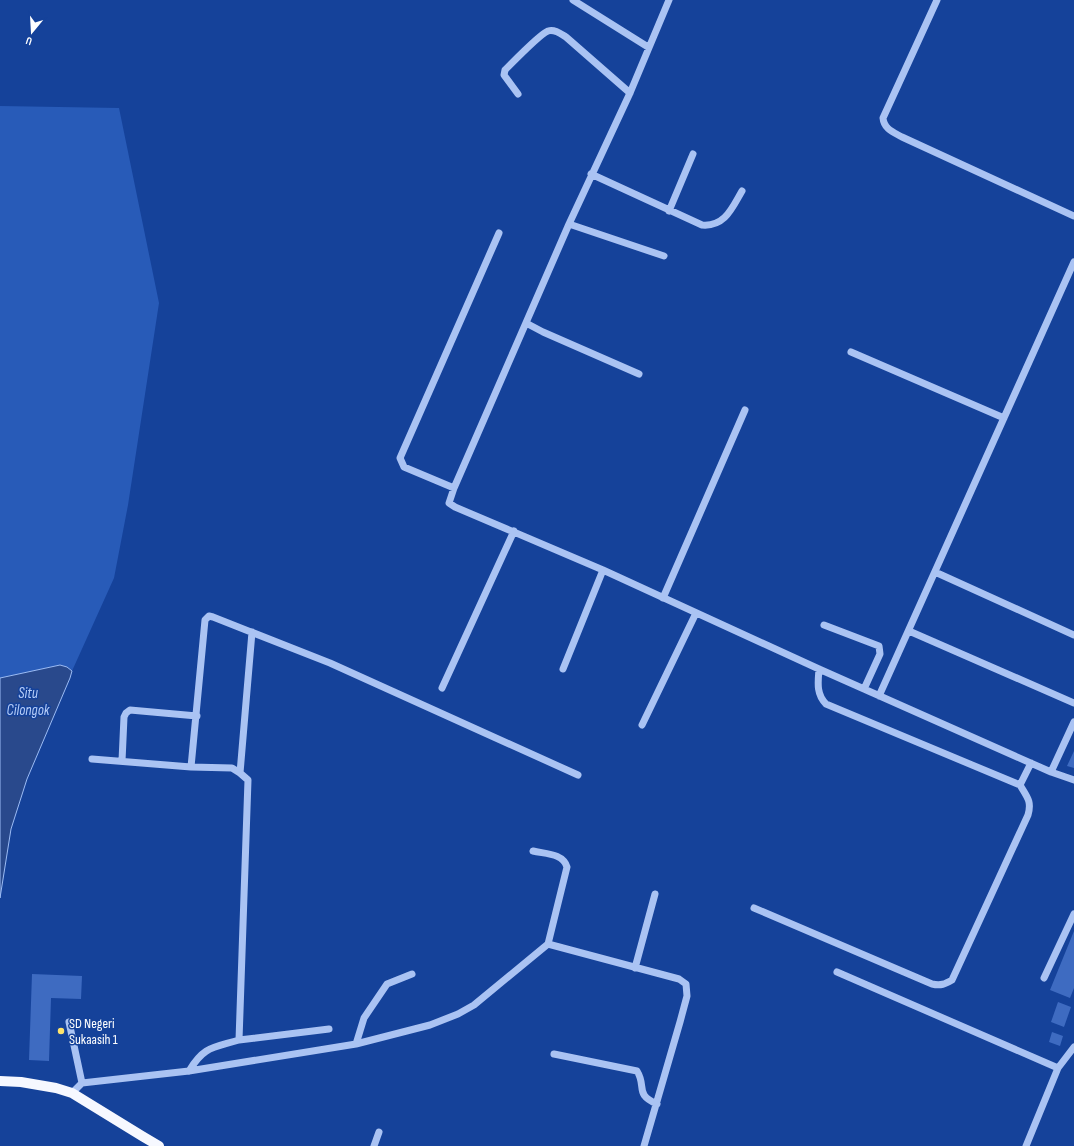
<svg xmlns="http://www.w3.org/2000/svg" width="1074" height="1146" font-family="'Sofia Sans Condensed',sans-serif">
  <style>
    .green { fill: #285bb8 }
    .water { fill: #29498c; stroke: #9cbcf5 }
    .building { fill: #3e6bc1 }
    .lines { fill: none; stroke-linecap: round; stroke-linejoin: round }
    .minor { stroke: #aac3f3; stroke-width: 7 }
    .major { stroke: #f6f8ff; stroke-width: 10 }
    .poi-dot { fill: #ffe46c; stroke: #15429a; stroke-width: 1.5 }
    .labels { text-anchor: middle; stroke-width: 3; stroke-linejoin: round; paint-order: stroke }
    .poi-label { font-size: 14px; fill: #fff; stroke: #15429a; text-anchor: start }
    .water-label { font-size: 15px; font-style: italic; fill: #b7cef9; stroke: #15429a }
  </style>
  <rect width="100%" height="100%" fill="#15429a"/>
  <path class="green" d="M 0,106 L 119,108 L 159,303 L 128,505 L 114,578 L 72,671 L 67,667 L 60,665 L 0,678 Z"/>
  <path class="water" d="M 60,665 L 67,667 L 72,671 L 70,678 L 27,779 L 11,829 L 0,898 L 0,678 Z"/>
  <path class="building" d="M 1074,751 L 1074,768 L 1067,766 Z
    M 1074,931 L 1074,988 L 1070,998 L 1050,990 Z
    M 32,974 L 82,976 L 81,999 L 51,998 L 49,1061 L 29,1060 Z
    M 1058,1002 L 1071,1007 L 1064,1027 L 1051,1022 Z
    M 1052,1032 L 1063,1036 L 1060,1046 L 1049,1042 Z"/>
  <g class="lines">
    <path class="minor" d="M 573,0 L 648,47
      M 669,0 L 630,93 L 569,224 L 454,488 L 449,503 L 455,507 L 603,570 L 819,669 L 1051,772 L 1074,780
      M 937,0 L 883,118 C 884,129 893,132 902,137 L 1074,216
      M 518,94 L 504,75 L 505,70 C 513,62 540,34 548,31 C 555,29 561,34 566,37 L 630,93
      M 591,174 L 702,225 C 725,227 732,208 742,191
      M 669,211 L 693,154
      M 569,224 L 664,256
      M 526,323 L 543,332 L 639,374
      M 851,352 L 1004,418
      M 454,488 L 404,467 L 400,458 L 499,233
      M 935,572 L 1074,635
      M 663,598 L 745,410
      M 824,625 L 879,646 L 880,654 L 864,689
      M 909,631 L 1074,703
      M 563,669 L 603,570
      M 442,688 L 514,531
      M 879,696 L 1074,262
      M 642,725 L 696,613
      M 92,759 L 191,767 L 232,768 L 240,773 L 248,780 L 239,1040 C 213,1048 204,1046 189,1071
      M 122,761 L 124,717 L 126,713 L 130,710 L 197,716
      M 191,767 L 205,620 L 209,616 L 213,617 L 330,663 L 578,775
      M 1051,772 L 1074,722
      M 240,773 L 252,632
      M 1020,785 L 1031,763
      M 754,908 L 932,984 C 941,986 945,984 952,980 L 1028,815 C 1032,801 1027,797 1020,785 L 826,704 C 816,694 818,682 819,669
      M 548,944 L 679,979 L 686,984 L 687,996 L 680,1022 L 644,1146
      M 635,968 L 655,894
      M 837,972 L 1058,1068
      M 1044,978 L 1074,914
      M 69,1022 L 82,1083
      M 239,1040 L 329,1029
      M 356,1044 L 364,1018 L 387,984 L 412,974
      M 554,1054 L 637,1071 C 647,1087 634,1094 657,1104
      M 72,1093 L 82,1083 L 189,1071 L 356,1044 L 430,1025 L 458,1014 L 474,1005 L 548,944 L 567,867 C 563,853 545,854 533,851
      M 374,1146 L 379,1132
      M 1026,1146 L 1058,1068 L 1074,1047"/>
    <path class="major" d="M 0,1081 L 21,1082 L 56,1088 L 72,1093 L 142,1136 L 159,1146"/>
  </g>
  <circle class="poi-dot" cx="61" cy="1031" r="4"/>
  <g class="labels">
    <g class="poi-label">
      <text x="69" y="1028">SD Negeri<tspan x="69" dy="16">Sukaasih 1</tspan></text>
    </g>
    <g class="water-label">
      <text x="28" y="698">Situ<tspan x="28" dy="17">Cilongok</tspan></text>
    </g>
  </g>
  <g transform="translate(32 32) rotate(198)" stroke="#15429a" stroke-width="3" paint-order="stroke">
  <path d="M0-3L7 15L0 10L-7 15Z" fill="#ffffff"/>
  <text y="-6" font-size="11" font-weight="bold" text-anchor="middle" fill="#ffffff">U</text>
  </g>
</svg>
